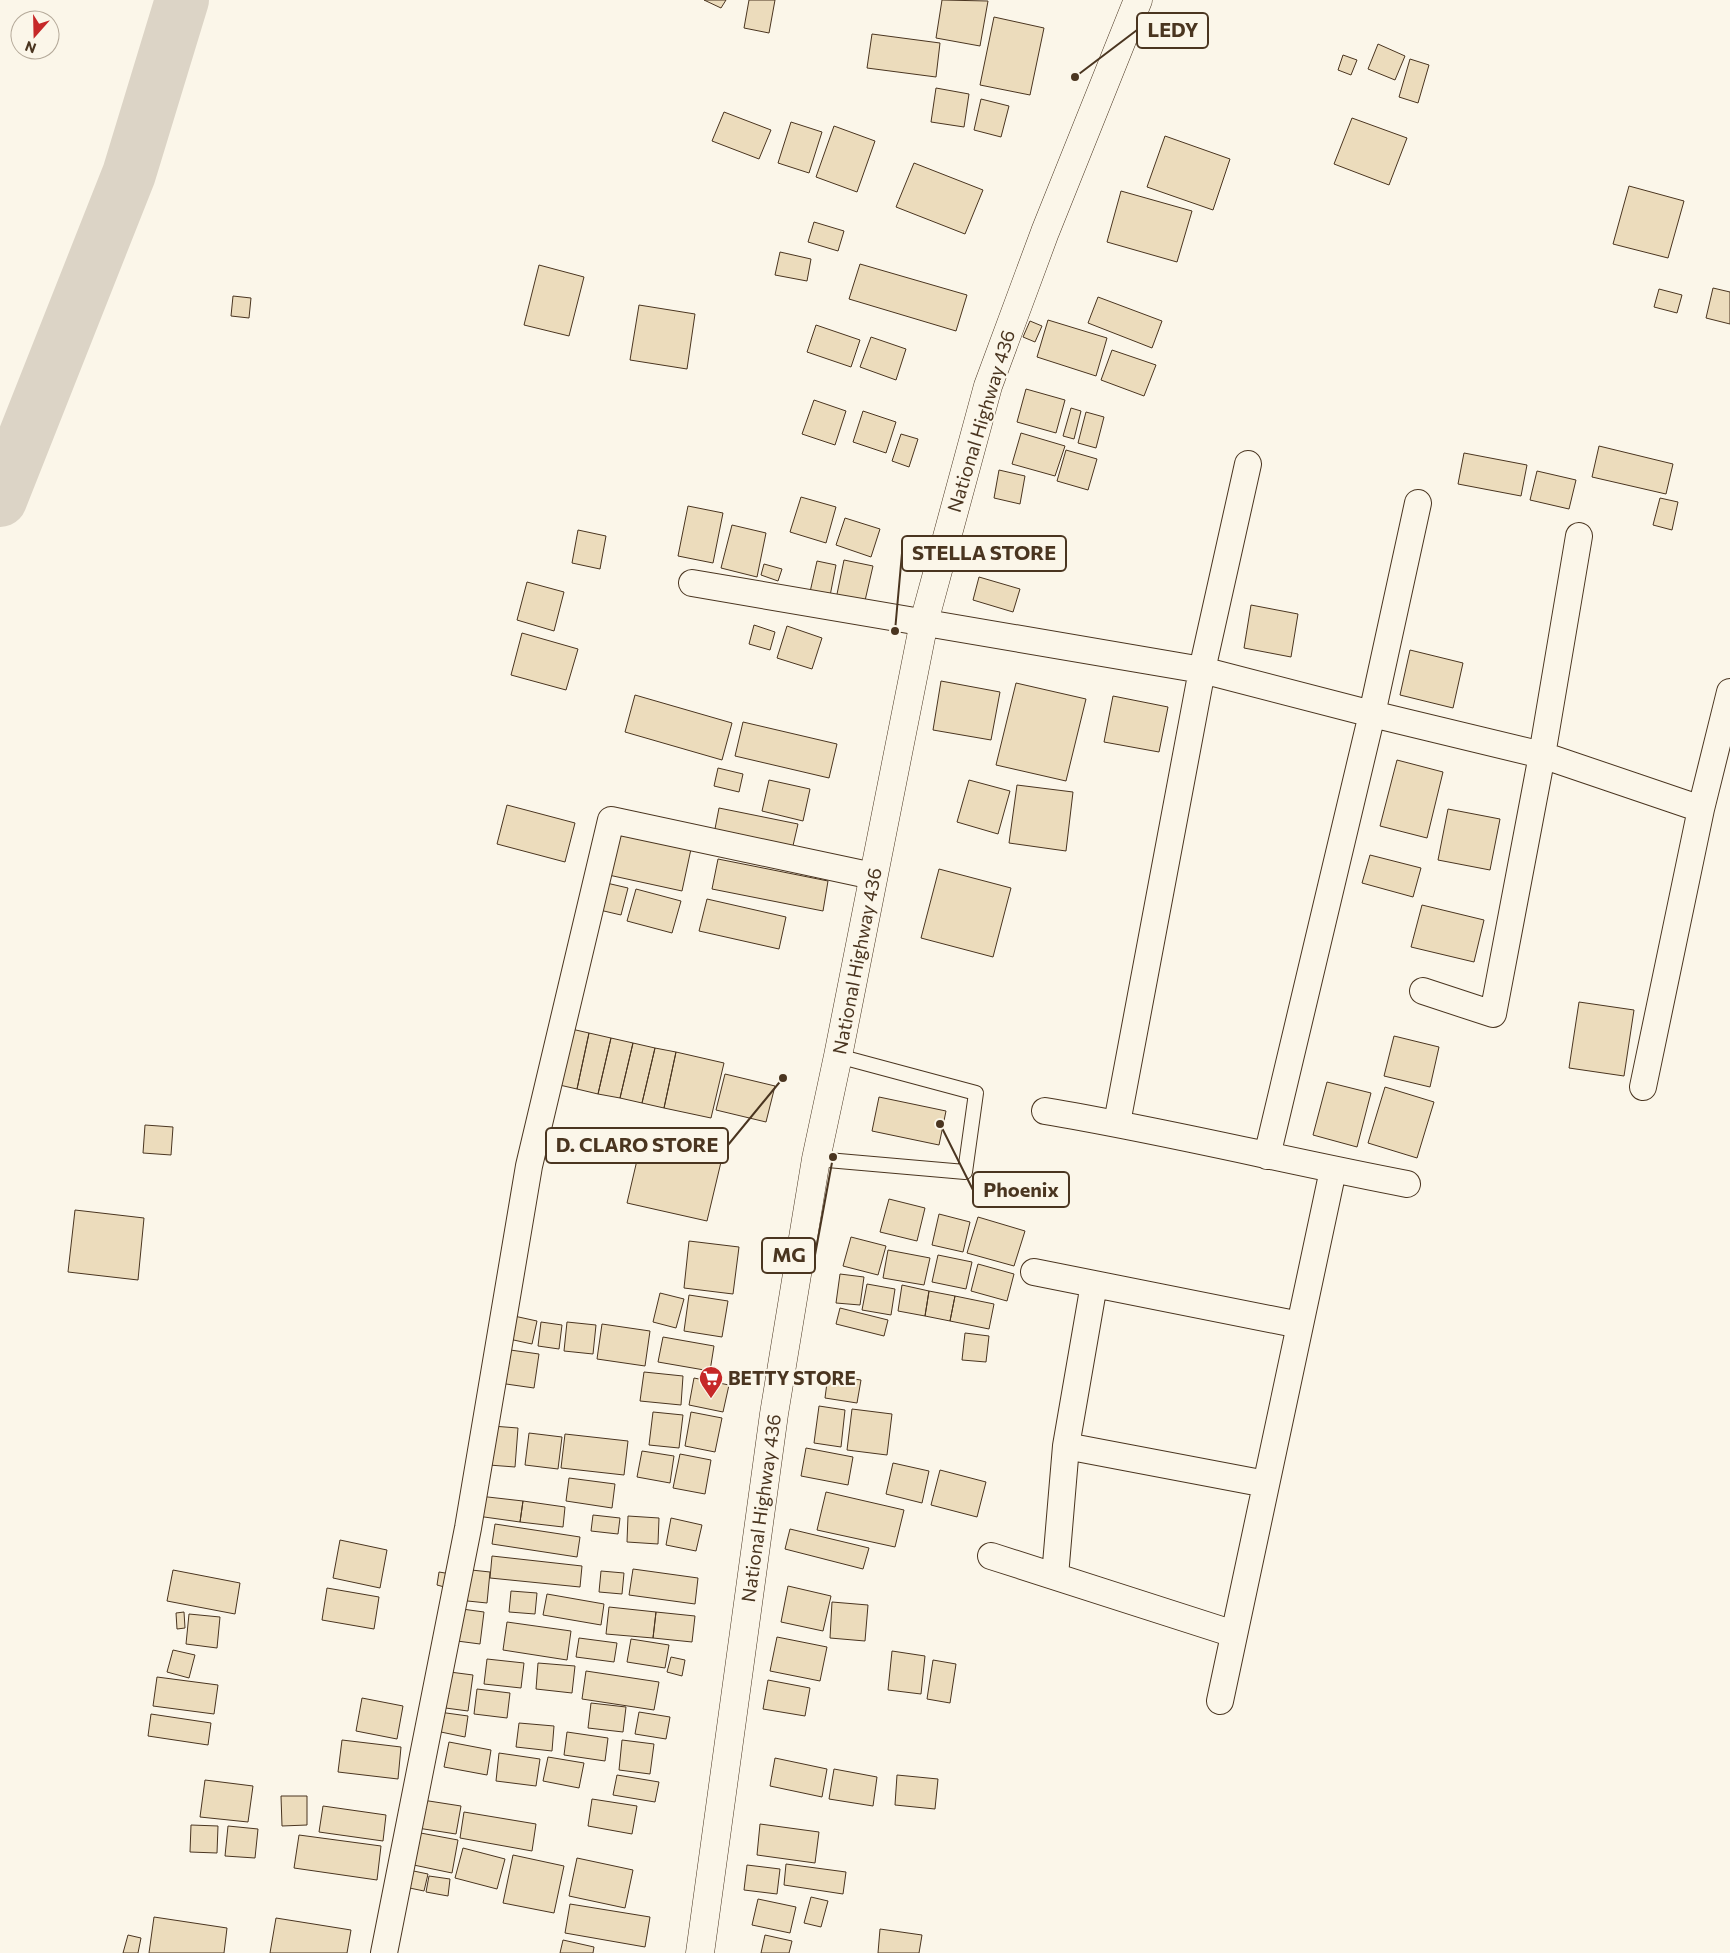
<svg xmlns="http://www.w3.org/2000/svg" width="1730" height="1953" font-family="Commissioner,sans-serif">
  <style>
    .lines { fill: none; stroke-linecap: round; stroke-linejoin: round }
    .river { stroke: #dcd4c6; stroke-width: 54 }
    .building { fill: #ecdcbc; stroke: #4a3520 }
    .lane-casing { stroke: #4a3520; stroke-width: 16 }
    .street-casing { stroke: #4a3520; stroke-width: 28 }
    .primary-casing { stroke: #4a3520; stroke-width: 29 }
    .lane { stroke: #fbf6e9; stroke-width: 14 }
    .street { stroke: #fbf6e9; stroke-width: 26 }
    .primary { stroke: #fbf6e9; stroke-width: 28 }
    .labels { text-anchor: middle; stroke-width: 4; stroke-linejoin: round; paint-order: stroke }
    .street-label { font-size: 19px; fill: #4a3520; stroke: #fbf6e9 }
    .poi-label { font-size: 19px; font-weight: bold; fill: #4a3520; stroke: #fbf6e9; text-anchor: start }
    .leader { fill: none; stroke: #4a3520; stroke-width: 2 }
    .callout-dot { fill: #4a3520; stroke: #fbf6e9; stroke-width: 2 }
    .callout { fill: #fbf6e9; stroke: #4a3520; stroke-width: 2 }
    .callout-label { font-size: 20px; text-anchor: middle; font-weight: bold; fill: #4a3520 }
  </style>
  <rect width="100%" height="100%" fill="#fbf6e9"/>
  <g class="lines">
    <path class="river" d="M 0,500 L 129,174 L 182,0"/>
  </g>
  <path class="building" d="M 704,0 L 726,0 L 721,8 Z
    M 749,0 L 775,0 L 769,33 L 744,28 Z
    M 942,0 L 988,1 L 980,46 L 936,38 Z
    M 994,17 L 1044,28 L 1030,95 L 980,85 Z
    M 872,34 L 940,43 L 936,77 L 867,68 Z
    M 1378,44 L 1405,56 L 1395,80 L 1368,69 Z
    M 1343,55 L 1357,60 L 1351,75 L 1338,70 Z
    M 1410,59 L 1429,65 L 1418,103 L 1399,97 Z
    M 936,88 L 969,94 L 964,127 L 931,122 Z
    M 981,99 L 1009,106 L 1001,137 L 974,130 Z
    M 724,112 L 771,130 L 759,159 L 712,141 Z
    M 1352,118 L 1407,138 L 1389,185 L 1334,164 Z
    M 791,122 L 822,132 L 809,173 L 778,163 Z
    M 834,126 L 875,141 L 857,192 L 816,177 Z
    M 1165,136 L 1230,159 L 1213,210 L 1147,187 Z
    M 914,163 L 983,190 L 965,234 L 896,207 Z
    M 1629,186 L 1684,201 L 1668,258 L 1613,244 Z
    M 1121,191 L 1192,211 L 1177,262 L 1107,242 Z
    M 814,222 L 844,231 L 838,251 L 808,242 Z
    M 780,252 L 811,259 L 807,281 L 775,275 Z
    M 860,264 L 967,295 L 956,331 L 849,299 Z
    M 539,265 L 584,277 L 569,336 L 524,325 Z
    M 1713,288 L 1730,292 L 1730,324 L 1706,318 Z
    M 1659,289 L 1682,295 L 1677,313 L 1654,307 Z
    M 233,296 L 251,298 L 249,318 L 231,316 Z
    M 1098,297 L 1162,321 L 1152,348 L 1088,323 Z
    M 639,305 L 695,314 L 687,369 L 630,360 Z
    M 1048,320 L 1107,338 L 1096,376 L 1037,357 Z
    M 1030,321 L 1042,326 L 1035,342 L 1023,337 Z
    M 816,325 L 860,340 L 851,367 L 807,352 Z
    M 871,337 L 906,349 L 896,380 L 860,367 Z
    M 1112,350 L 1156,365 L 1144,396 L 1101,380 Z
    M 1026,389 L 1065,400 L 1056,433 L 1017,422 Z
    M 814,400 L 846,411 L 835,445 L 802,434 Z
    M 1071,408 L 1081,411 L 1074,439 L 1063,436 Z
    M 863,411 L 896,422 L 886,453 L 853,442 Z
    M 1086,412 L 1104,417 L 1096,448 L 1078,443 Z
    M 1021,433 L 1065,446 L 1055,476 L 1012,464 Z
    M 901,434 L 918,439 L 909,467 L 892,461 Z
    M 1599,446 L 1673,464 L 1666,494 L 1592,477 Z
    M 1066,450 L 1097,459 L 1088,490 L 1057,481 Z
    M 1464,453 L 1527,465 L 1521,496 L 1458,484 Z
    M 999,470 L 1025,476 L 1020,504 L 994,498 Z
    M 1537,471 L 1576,480 L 1569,509 L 1530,500 Z
    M 801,497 L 836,507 L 826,543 L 790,532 Z
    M 1660,498 L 1678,502 L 1672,530 L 1653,525 Z
    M 688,506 L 723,513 L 713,563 L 678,556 Z
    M 845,518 L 880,529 L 871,557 L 836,545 Z
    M 732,525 L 766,533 L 757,577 L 721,568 Z
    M 578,530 L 606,536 L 600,569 L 572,563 Z
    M 844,560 L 873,566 L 864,605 L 836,599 Z
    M 817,561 L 836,565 L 830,596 L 810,592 Z
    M 764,564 L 782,569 L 778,581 L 761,575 Z
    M 979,577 L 1020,589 L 1013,612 L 973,600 Z
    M 527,582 L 564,592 L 554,631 L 517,620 Z
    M 1251,605 L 1298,614 L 1291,657 L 1244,648 Z
    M 754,625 L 775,632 L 770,650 L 749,644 Z
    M 787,626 L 822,638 L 812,669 L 777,658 Z
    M 522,633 L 578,649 L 566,690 L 511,675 Z
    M 1410,650 L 1463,663 L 1453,708 L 1400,695 Z
    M 941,681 L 1000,692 L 991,740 L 933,730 Z
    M 1016,683 L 1086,699 L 1066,781 L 996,765 Z
    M 635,695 L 732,723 L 722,760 L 625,732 Z
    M 1113,696 L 1168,707 L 1159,752 L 1104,742 Z
    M 743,722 L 837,744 L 829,778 L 735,756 Z
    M 1397,760 L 1443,772 L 1427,838 L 1380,826 Z
    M 718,768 L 743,774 L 739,792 L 714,786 Z
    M 769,780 L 810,789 L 803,821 L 762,811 Z
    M 969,780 L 1010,791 L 998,834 L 957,822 Z
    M 1017,785 L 1073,792 L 1066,851 L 1009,843 Z
    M 507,805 L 575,823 L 565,862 L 497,844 Z
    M 719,808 L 798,824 L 792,850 L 714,834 Z
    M 1448,809 L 1500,819 L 1490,870 L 1438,860 Z
    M 613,832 L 691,849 L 682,891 L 604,874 Z
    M 1370,855 L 1421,868 L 1413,897 L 1362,883 Z
    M 718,859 L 828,881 L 823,911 L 712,889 Z
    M 939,869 L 1011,888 L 993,957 L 921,938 Z
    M 598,881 L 628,888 L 621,915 L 591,908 Z
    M 636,889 L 681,901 L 672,933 L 627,921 Z
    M 707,899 L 786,917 L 779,949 L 699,931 Z
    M 1422,905 L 1484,920 L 1474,962 L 1411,947 Z
    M 1579,1002 L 1634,1010 L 1624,1076 L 1569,1068 Z
    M 567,1028 L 589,1033 L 577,1089 L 555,1084 Z
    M 589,1033 L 611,1038 L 598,1094 L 577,1089 Z
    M 1394,1036 L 1439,1047 L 1430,1087 L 1384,1076 Z
    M 611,1038 L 633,1043 L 620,1098 L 598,1094 Z
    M 633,1043 L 655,1048 L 642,1103 L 620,1098 Z
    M 655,1048 L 676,1052 L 664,1108 L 642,1103 Z
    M 676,1052 L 724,1063 L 711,1118 L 664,1108 Z
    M 725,1074 L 775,1086 L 766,1122 L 716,1110 Z
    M 1327,1082 L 1371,1093 L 1357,1147 L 1313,1135 Z
    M 1385,1087 L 1434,1102 L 1417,1158 L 1368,1143 Z
    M 879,1097 L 946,1111 L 939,1145 L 872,1131 Z
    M 145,1125 L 173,1127 L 171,1155 L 143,1153 Z
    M 641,1143 L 721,1162 L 707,1221 L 627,1203 Z
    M 889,1199 L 925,1208 L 917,1241 L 880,1232 Z
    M 75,1210 L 144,1218 L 138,1280 L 68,1272 Z
    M 939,1214 L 970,1222 L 963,1252 L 932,1245 Z
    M 978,1217 L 1025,1231 L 1014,1266 L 967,1253 Z
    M 851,1237 L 886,1246 L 878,1275 L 843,1266 Z
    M 689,1241 L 739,1247 L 733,1294 L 684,1288 Z
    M 888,1250 L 930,1258 L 924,1285 L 883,1278 Z
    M 938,1255 L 972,1262 L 966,1289 L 932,1282 Z
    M 978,1264 L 1014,1274 L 1007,1301 L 971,1291 Z
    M 840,1274 L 864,1277 L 860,1305 L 836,1303 Z
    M 867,1284 L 895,1289 L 891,1315 L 862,1310 Z
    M 902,1285 L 929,1291 L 925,1316 L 898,1311 Z
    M 929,1291 L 955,1296 L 950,1321 L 925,1316 Z
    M 660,1293 L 684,1299 L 676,1328 L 653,1322 Z
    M 689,1295 L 728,1301 L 722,1337 L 684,1331 Z
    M 955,1296 L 994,1304 L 989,1329 L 950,1321 Z
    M 840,1308 L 888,1320 L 884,1336 L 836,1324 Z
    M 514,1316 L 537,1321 L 532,1344 L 509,1339 Z
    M 541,1322 L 562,1325 L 559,1349 L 538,1346 Z
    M 567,1322 L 596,1325 L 593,1354 L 564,1351 Z
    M 602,1324 L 650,1331 L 645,1366 L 597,1359 Z
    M 965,1333 L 989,1336 L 986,1362 L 962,1360 Z
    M 663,1337 L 714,1346 L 710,1371 L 658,1362 Z
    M 503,1349 L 539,1354 L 534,1388 L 499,1383 Z
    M 644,1372 L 683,1376 L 681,1405 L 640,1401 Z
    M 828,1375 L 861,1380 L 857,1403 L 825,1398 Z
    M 694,1378 L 729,1385 L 723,1412 L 689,1405 Z
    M 819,1406 L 845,1410 L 841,1447 L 814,1443 Z
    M 852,1409 L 892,1414 L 887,1455 L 847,1450 Z
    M 653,1412 L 683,1415 L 679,1448 L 649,1445 Z
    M 691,1412 L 722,1418 L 715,1452 L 685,1446 Z
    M 492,1426 L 518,1428 L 515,1467 L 489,1465 Z
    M 529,1433 L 562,1437 L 558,1469 L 525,1465 Z
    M 565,1434 L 628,1441 L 624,1475 L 561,1468 Z
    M 806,1448 L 853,1457 L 848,1485 L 801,1476 Z
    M 642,1451 L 674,1456 L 670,1483 L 637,1477 Z
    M 680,1454 L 711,1460 L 705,1494 L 673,1488 Z
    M 893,1463 L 929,1471 L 922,1503 L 886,1494 Z
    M 940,1470 L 986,1482 L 977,1517 L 931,1505 Z
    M 569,1478 L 615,1484 L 612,1508 L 566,1501 Z
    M 826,1492 L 904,1510 L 895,1547 L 817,1530 Z
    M 479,1496 L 523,1501 L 520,1522 L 477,1516 Z
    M 523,1501 L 565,1507 L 563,1527 L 520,1522 Z
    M 593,1515 L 620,1518 L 618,1534 L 591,1531 Z
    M 628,1516 L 659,1518 L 658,1544 L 627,1542 Z
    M 671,1518 L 702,1525 L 696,1551 L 666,1545 Z
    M 495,1524 L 580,1537 L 577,1557 L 492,1544 Z
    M 790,1529 L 869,1548 L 863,1569 L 785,1549 Z
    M 340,1540 L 387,1550 L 380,1588 L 333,1578 Z
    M 492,1556 L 582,1566 L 580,1587 L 490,1578 Z
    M 462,1569 L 490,1572 L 487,1603 L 458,1600 Z
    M 633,1569 L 698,1578 L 695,1604 L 629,1595 Z
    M 173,1570 L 240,1583 L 235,1614 L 167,1601 Z
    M 601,1571 L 624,1573 L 622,1594 L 599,1592 Z
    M 439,1572 L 451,1574 L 448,1588 L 437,1585 Z
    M 788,1586 L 831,1596 L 823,1631 L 781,1622 Z
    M 327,1588 L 379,1597 L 374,1629 L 322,1620 Z
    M 511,1591 L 537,1593 L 535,1614 L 509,1612 Z
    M 547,1594 L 604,1604 L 601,1625 L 543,1615 Z
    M 832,1602 L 868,1605 L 865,1641 L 830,1638 Z
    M 609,1607 L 656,1612 L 653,1638 L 606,1634 Z
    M 462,1609 L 484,1612 L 480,1644 L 457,1641 Z
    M 184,1612 L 185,1628 L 177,1629 L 176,1613 Z
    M 656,1612 L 695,1616 L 692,1642 L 653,1638 Z
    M 189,1614 L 220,1617 L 217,1648 L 186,1644 Z
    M 507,1622 L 571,1631 L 567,1660 L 503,1650 Z
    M 777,1637 L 827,1647 L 820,1681 L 770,1671 Z
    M 579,1638 L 617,1643 L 614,1662 L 576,1657 Z
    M 631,1639 L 669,1645 L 665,1668 L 627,1662 Z
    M 173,1650 L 195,1655 L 189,1678 L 167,1672 Z
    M 892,1651 L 925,1656 L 921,1694 L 888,1690 Z
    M 671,1657 L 685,1660 L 682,1676 L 667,1672 Z
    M 487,1659 L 524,1663 L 521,1688 L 484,1684 Z
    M 933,1660 L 956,1664 L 950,1703 L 927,1699 Z
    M 538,1663 L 575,1666 L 572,1693 L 536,1689 Z
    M 442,1671 L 473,1675 L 468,1711 L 438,1707 Z
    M 586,1671 L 659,1682 L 654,1710 L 582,1699 Z
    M 157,1677 L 218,1685 L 214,1714 L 153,1706 Z
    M 768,1680 L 810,1688 L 805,1716 L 763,1709 Z
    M 477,1689 L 510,1693 L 507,1718 L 474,1714 Z
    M 362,1698 L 403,1706 L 397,1739 L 356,1731 Z
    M 591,1703 L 626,1707 L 623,1732 L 588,1728 Z
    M 439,1712 L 468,1716 L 465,1737 L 436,1731 Z
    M 639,1712 L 670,1717 L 666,1739 L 635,1734 Z
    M 151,1714 L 211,1723 L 208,1745 L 148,1736 Z
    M 519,1723 L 554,1726 L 552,1751 L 516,1747 Z
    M 567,1732 L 608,1738 L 605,1761 L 564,1755 Z
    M 342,1740 L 401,1747 L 398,1779 L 338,1772 Z
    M 622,1740 L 654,1744 L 650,1774 L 619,1770 Z
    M 449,1742 L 491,1750 L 487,1775 L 444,1767 Z
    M 499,1753 L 540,1759 L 536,1786 L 496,1781 Z
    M 548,1757 L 584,1763 L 579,1788 L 543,1781 Z
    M 775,1758 L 827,1769 L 822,1797 L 770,1786 Z
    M 834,1769 L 877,1777 L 873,1806 L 829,1799 Z
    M 617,1775 L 659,1782 L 655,1802 L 613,1795 Z
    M 897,1775 L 938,1779 L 935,1809 L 895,1805 Z
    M 205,1780 L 253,1786 L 248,1822 L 200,1817 Z
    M 281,1796 L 307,1796 L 307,1825 L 282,1826 Z
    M 416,1799 L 461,1806 L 456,1834 L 411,1827 Z
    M 592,1799 L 637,1806 L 632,1834 L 588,1826 Z
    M 323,1806 L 386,1815 L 383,1841 L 319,1832 Z
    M 464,1812 L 536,1824 L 532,1851 L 460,1838 Z
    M 760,1824 L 819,1832 L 815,1863 L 757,1855 Z
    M 191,1825 L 218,1826 L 217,1853 L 190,1852 Z
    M 228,1826 L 258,1829 L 255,1858 L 225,1856 Z
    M 410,1831 L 458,1840 L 452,1873 L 404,1863 Z
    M 299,1835 L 381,1846 L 377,1880 L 294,1868 Z
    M 463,1848 L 505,1859 L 497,1889 L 455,1878 Z
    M 513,1855 L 564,1866 L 554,1913 L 503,1903 Z
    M 577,1858 L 633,1870 L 625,1908 L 569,1896 Z
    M 786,1864 L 846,1872 L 843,1894 L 784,1885 Z
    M 747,1865 L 780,1869 L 777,1894 L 744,1890 Z
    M 404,1869 L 428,1874 L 424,1891 L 400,1886 Z
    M 429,1876 L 450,1879 L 448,1896 L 426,1892 Z
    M 811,1897 L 828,1901 L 821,1927 L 804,1923 Z
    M 758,1899 L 796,1907 L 790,1933 L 752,1925 Z
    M 570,1904 L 650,1917 L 645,1947 L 565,1933 Z
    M 154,1917 L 227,1928 L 224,1953 L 149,1953 Z
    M 276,1918 L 351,1930 L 347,1953 L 270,1953 Z
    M 880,1929 L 922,1935 L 919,1953 L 878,1953 Z
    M 128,1935 L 141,1938 L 138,1953 L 123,1953 Z
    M 765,1935 L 792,1941 L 789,1953 L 761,1953 Z
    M 563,1940 L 594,1947 L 593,1953 L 560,1953 Z"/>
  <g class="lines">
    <g class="lane-casing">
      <path id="lane" d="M 816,1159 L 965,1172 L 976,1093 L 838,1056"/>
    </g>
    <g class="street-casing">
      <path id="street" d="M 692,583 L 1202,670 L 1372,714 L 1542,755 L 1701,809
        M 1423,991 L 1493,1014 L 1542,755 L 1579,536
        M 1643,1087 L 1701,809 L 1730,692
        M 1045,1111 C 1166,1131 1286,1161 1407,1184
        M 1117,1123 L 1202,670 L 1248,464
        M 1267,1156 L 1372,714 L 1418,503
        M 1034,1272 L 1300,1325
        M 1066,1446 L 1266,1484
        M 991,1556 L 1234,1634
        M 1055,1576 L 1066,1446 L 1094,1284
        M 1220,1701 L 1333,1170
        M 384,1953 L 468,1528 L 529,1166 L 611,820 L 873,876"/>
    </g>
    <g class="primary-casing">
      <path id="primary" d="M 700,1953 L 774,1414 L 816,1159 L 838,1056 L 924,622 L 988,386 L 1045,232 L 1138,0"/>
    </g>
    <use href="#lane" class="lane"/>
    <use href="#street" class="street"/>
    <use href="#primary" class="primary"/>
  </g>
  <defs>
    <g id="supermarket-pin" transform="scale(1.25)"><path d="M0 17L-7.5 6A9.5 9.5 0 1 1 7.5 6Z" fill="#c62828" stroke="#fbf6e9"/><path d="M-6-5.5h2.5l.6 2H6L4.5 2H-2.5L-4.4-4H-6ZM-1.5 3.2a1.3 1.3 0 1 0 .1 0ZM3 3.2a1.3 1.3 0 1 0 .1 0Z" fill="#fff"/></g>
  </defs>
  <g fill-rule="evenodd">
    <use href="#supermarket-pin" x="711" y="1378"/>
  </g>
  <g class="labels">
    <g class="street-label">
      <text transform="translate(981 421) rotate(-73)" y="7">National Highway 436</text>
      <text transform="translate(857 961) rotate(-79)" y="7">National Highway 436</text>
      <text transform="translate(761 1508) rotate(-82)" y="7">National Highway 436</text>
    </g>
    <g class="poi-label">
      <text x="728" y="1385">BETTY STORE</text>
    </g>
  </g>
  <path class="leader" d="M1075 77L1137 30M895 631L902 553M783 1078L728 1145M940 1124L973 1190M833 1157L815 1255"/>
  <g class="callout-dot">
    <circle cx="1075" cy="77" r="5"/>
    <circle cx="895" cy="631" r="5"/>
    <circle cx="783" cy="1078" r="5"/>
    <circle cx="940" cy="1124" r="5"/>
    <circle cx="833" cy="1157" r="5"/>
  </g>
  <g class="callout">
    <rect x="1137" y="13" width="71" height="35" rx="5"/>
    <rect x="902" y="536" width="164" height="35" rx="5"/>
    <rect x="546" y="1128" width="182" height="35" rx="5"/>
    <rect x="973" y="1172" width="96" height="35" rx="5"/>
    <rect x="762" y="1238" width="53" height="35" rx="5"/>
  </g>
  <g class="callout-label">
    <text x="1173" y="37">LEDY</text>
    <text x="984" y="560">STELLA STORE</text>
    <text x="637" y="1152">D. CLARO STORE</text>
    <text x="1021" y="1197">Phoenix</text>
    <text x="789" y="1262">MG</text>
  </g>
  <g transform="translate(35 35) rotate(200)"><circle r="24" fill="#fbf6e9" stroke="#b4a999"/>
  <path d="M0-4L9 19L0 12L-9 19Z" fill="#c62828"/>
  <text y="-8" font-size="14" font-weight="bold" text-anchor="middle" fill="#4a3520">N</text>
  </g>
</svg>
